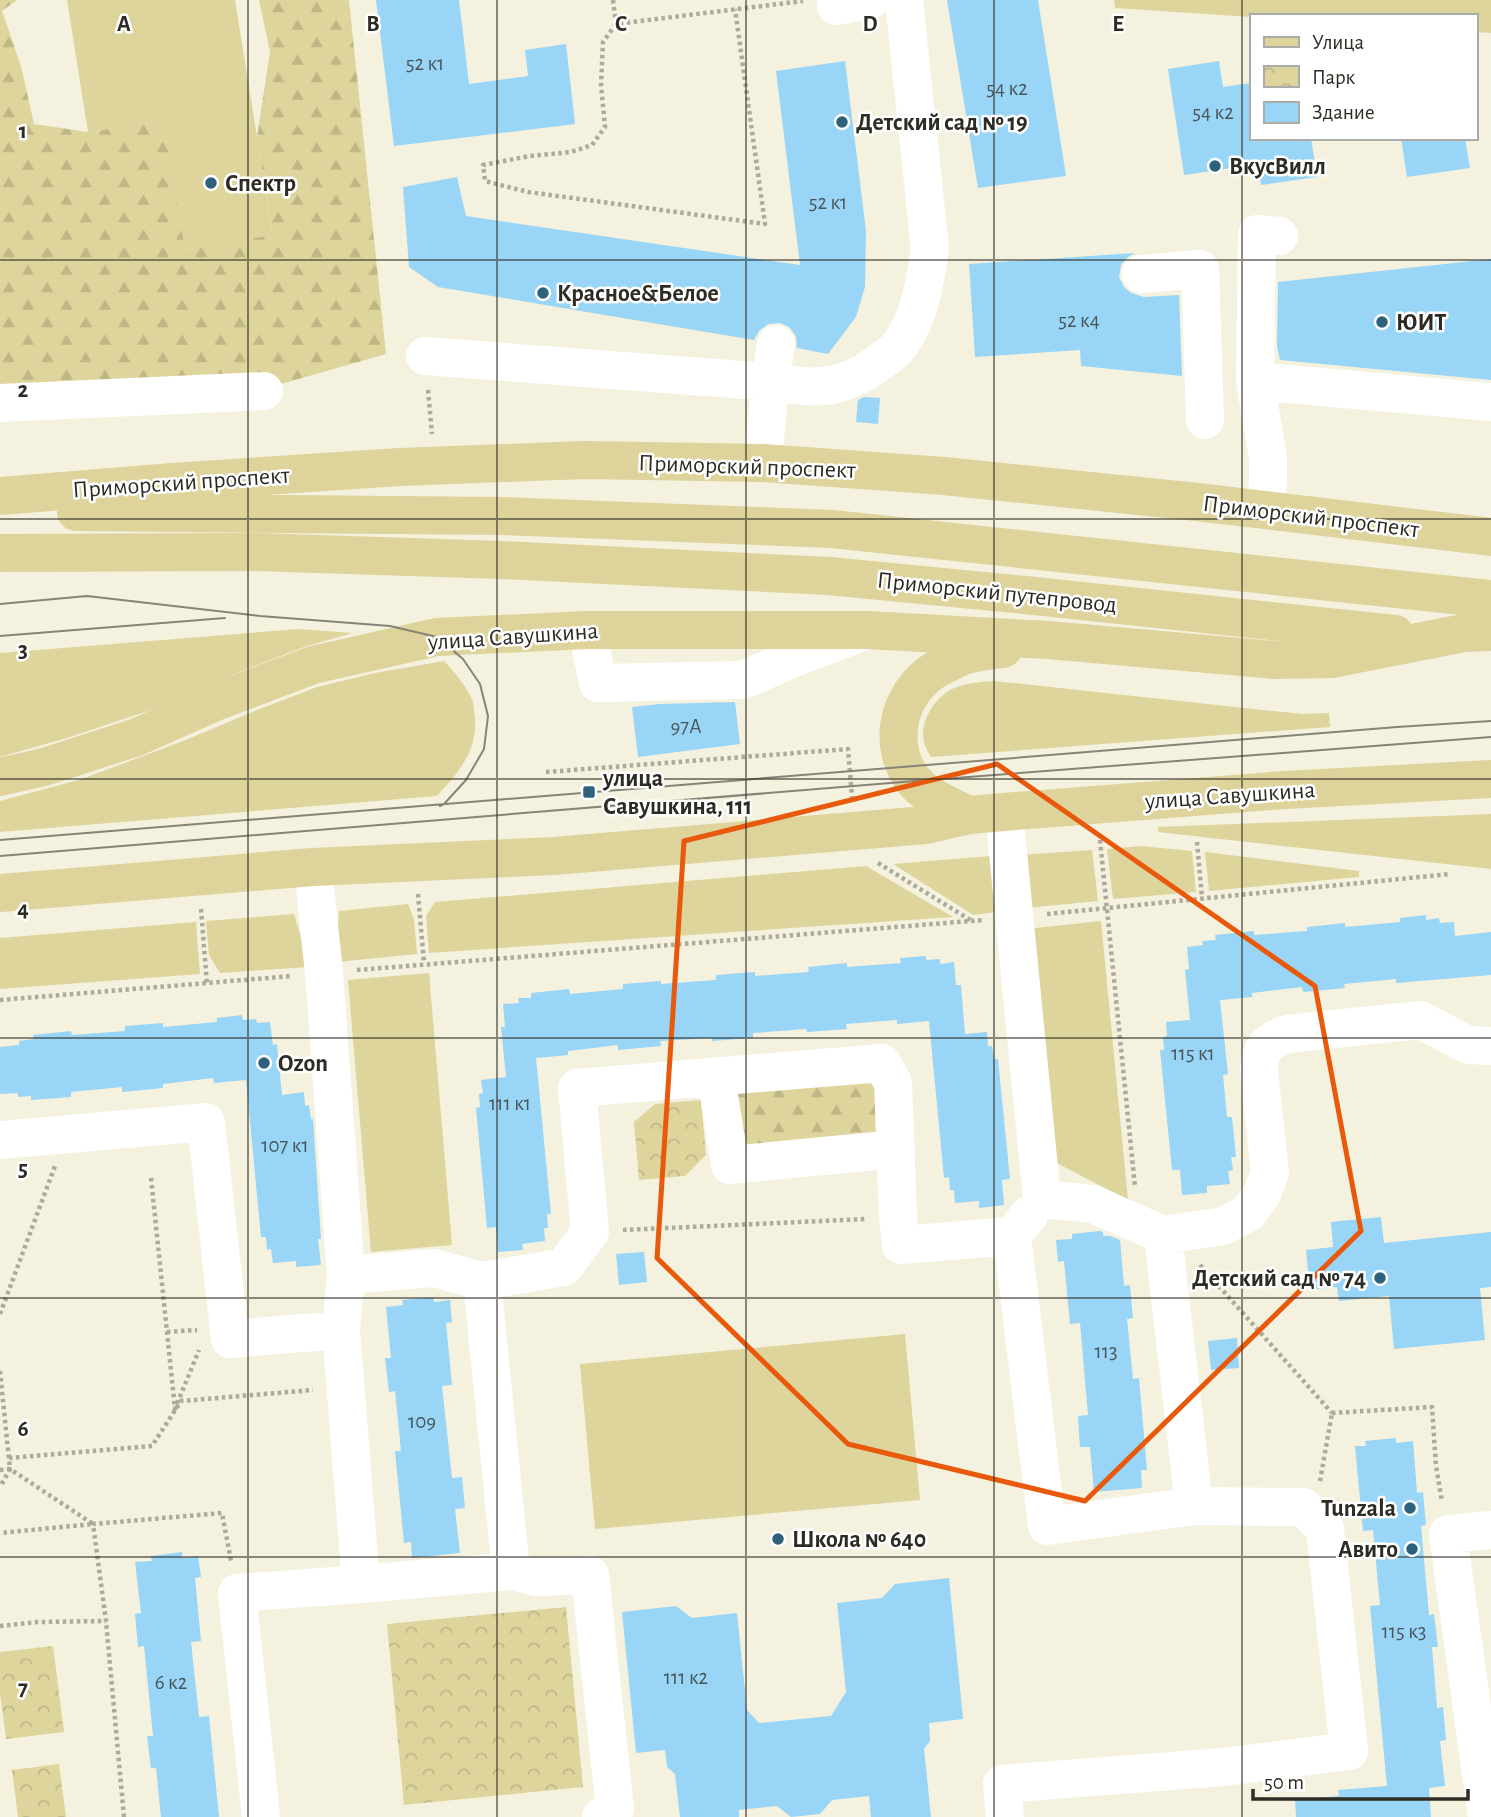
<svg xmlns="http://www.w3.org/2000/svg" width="1491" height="1817" font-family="'Alegreya Sans',sans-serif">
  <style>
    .green { fill: #ded59c }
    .forest { fill: url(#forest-firs) }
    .park { fill: url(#park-crowns) }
    .building { fill: #98d5f7 }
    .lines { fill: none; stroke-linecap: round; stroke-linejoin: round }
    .path { stroke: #acaa9b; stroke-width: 4.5; stroke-dasharray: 3.5 3.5; stroke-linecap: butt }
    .minor { stroke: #fff; stroke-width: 38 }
    .major { stroke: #ddd39b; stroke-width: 38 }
    .tram { stroke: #868478; stroke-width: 2 }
    .marked { fill: none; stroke: #e8590c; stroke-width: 5; stroke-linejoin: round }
    .grid { fill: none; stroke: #2d2c24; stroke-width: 2; stroke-opacity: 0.55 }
    .poi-dot { fill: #2d627e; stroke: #fff; stroke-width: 2.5 }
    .labels { text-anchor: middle; stroke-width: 5; stroke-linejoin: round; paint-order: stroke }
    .number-label { font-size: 21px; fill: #485659 }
    .poi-label { font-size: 24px; font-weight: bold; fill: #2d2c24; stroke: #fff; text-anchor: start }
    .street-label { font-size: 24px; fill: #2d2c24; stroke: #fff }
    .grid-label { font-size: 23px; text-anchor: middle; font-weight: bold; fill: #2d2c24; stroke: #fff; stroke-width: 5; stroke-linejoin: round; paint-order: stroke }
  </style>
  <defs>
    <pattern id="forest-firs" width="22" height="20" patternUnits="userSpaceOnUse" patternTransform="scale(1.75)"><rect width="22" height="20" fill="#ded59c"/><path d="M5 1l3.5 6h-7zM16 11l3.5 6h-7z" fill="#bfb786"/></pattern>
    <pattern id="park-crowns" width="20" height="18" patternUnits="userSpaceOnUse" patternTransform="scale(1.75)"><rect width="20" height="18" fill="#ded59c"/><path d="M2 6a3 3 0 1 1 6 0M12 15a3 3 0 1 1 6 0" fill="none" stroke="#bfb786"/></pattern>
  </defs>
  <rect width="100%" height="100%" fill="#f4f1de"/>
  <path class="green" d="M 67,0 L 235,0 L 273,236 L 184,250 L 163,121 L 88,132 Z
    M 1114,0 L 1491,0 L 1491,33 L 1475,32 L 1475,16 L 1251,16 L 1251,17 L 1115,8 Z
    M 299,629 L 353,633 L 304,647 L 237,673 L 163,706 L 67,738 L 0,757 L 0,653 Z
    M 444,661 C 455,673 467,686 473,702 C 474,707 474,714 475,719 C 477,752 458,773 437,796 L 0,832 L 0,801 L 82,779 L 183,741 L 257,710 L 317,687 L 375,673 Z
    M 994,681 L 1273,711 L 1303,714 L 1329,713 L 1330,727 L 931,757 C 929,753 925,747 924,742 C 919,723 934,699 950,690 C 963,683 980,682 994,681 Z
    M 1491,814 L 1491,869 L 1158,832 L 1158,827 Z
    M 1141,846 L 1192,851 L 1196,892 L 1113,899 L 1107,849 Z
    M 1092,850 L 1098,901 L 1026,908 L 1021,855 Z
    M 1205,852 L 1359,871 L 1359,877 L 1209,891 Z
    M 991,856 L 997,912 L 973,915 L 893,864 Z
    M 866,866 L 953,917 L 429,953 L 426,916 L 435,902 Z
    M 408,904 L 414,919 L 417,954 L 337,962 L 336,950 L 339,911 Z
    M 294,914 L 306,954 L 307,967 L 220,973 L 209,955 L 206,921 Z
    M 1101,921 L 1128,1200 L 1051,1160 L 1027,929 Z
    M 196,922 L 200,974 L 0,989 L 0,938 Z
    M 429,973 L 452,1245 L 371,1252 L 348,980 Z
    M 905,1334 L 920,1500 L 595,1529 L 580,1364 Z"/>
  <path class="forest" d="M 0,0 L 17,0 L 2,11 L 21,66 L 34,124 L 88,132 L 163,121 L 185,250 L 273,235 L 257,137 L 270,52 L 259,0 L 349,0 L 386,354 L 267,388 L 0,417 Z
    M 878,1070 L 886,1143 L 737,1158 L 726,1083 Z"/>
  <path class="park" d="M 701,1100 L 706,1155 L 685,1176 L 639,1180 L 634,1122 L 655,1104 Z
    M 566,1607 L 583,1787 L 404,1805 L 387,1624 Z
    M 53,1646 L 64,1732 L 6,1739 L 0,1693 L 0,1652 Z
    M 59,1764 L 66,1817 L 18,1817 L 12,1770 Z"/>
  <path class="building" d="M 376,0 L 459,0 L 469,84 L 528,76 L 525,50 L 566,44 L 575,124 L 394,146 Z
    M 947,0 L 1038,0 L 1066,176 L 978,188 Z
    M 845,61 L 866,231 L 865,287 L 856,317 L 828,354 L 797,348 L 796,336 L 789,327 L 780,323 L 768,324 L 759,331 L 754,340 L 438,287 L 409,267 L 403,187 L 457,177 L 466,216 L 800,265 L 776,71 Z
    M 1219,61 L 1223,87 L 1251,83 L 1251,138 L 1311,138 L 1317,177 L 1261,185 L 1258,164 L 1184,175 L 1168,69 Z
    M 1401,138 L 1465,138 L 1470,168 L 1407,177 Z
    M 1135,253 L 1128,257 L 1121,265 L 1119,277 L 1124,287 L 1131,293 L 1144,297 L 1179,295 L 1182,376 L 1081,366 L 1080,350 L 975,357 L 969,264 Z
    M 1491,259 L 1491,380 L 1280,360 L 1277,346 L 1278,282 Z
    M 864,397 L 880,398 L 878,424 L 856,422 L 858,400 Z
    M 735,702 L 740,744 L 638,757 L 632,707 L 660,704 Z
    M 1426,915 L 1426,920 L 1439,918 L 1440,923 L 1454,922 L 1455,936 L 1491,932 L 1491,975 L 1396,983 L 1396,979 L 1344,984 L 1345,988 L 1303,992 L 1302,987 L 1252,993 L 1252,997 L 1220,1000 L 1228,1074 L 1223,1075 L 1227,1117 L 1232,1117 L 1236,1157 L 1231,1157 L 1233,1170 L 1228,1171 L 1230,1184 L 1207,1186 L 1207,1193 L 1182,1195 L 1180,1170 L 1172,1170 L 1160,1050 L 1164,1050 L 1163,1037 L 1167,1036 L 1166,1022 L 1190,1020 L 1185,970 L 1189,969 L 1187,947 L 1203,945 L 1202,941 L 1216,940 L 1215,935 L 1254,931 L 1254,935 L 1307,931 L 1307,927 L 1345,923 L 1345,927 L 1400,922 L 1400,918 Z
    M 926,956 L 926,960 L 940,959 L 940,964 L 954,962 L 956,985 L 961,985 L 965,1034 L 987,1032 L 988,1046 L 992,1046 L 994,1059 L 998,1059 L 1010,1179 L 1002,1180 L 1004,1205 L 979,1208 L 979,1201 L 955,1203 L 954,1190 L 950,1190 L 949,1177 L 944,1178 L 929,1021 L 897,1024 L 897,1020 L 846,1024 L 847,1029 L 807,1032 L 806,1029 L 753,1033 L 753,1038 L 712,1041 L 712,1038 L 660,1041 L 661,1046 L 618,1050 L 618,1045 L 568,1051 L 568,1055 L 536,1058 L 551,1214 L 547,1214 L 548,1228 L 544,1228 L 545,1241 L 522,1244 L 523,1250 L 498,1252 L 496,1227 L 487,1228 L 476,1108 L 480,1107 L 479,1094 L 483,1093 L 481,1080 L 506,1077 L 501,1027 L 505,1027 L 503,1004 L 519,1003 L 518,998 L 531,998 L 531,993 L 569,989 L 570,994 L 623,989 L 623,984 L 661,981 L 661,984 L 716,980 L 716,975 L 755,972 L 755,976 L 809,972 L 808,967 L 847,963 L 847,967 L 901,963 L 900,958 Z
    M 242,1015 L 243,1020 L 256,1019 L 257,1023 L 270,1022 L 273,1045 L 277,1044 L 282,1095 L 304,1092 L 305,1106 L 309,1105 L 311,1119 L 313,1119 L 321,1239 L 318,1239 L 321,1265 L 296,1267 L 296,1261 L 273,1263 L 271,1249 L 267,1250 L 266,1237 L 261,1237 L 246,1080 L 214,1083 L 213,1078 L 163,1084 L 163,1088 L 122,1092 L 122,1087 L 71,1092 L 71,1097 L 31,1100 L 31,1096 L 18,1097 L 18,1093 L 0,1094 L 0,1047 L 19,1045 L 19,1041 L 34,1039 L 33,1035 L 71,1031 L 72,1035 L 125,1031 L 125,1026 L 163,1023 L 163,1027 L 217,1022 L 217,1018 Z
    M 1381,1217 L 1384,1243 L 1491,1232 L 1491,1287 L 1480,1288 L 1485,1340 L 1394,1349 L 1389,1296 L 1339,1301 L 1337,1287 L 1310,1290 L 1306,1250 L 1333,1247 L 1331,1222 Z
    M 1100,1231 L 1103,1232 L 1103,1236 L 1110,1236 L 1120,1240 L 1124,1286 L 1130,1285 L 1133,1318 L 1127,1319 L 1133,1379 L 1139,1378 L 1147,1470 L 1141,1470 L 1142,1488 L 1094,1492 L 1090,1447 L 1080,1447 L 1079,1432 L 1078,1416 L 1088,1415 L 1080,1323 L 1070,1324 L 1064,1261 L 1058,1262 L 1056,1240 L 1072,1239 L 1072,1234 Z
    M 644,1252 L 647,1282 L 619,1285 L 616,1254 Z
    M 433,1297 L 434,1302 L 450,1300 L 452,1322 L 446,1323 L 452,1385 L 442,1386 L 452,1478 L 462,1477 L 465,1508 L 455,1509 L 460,1553 L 412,1558 L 411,1542 L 404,1543 L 395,1451 L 401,1451 L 395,1391 L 389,1392 L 385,1358 L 391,1358 L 386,1307 L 403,1305 L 402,1300 Z
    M 1237,1338 L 1239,1368 L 1211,1370 L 1208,1341 Z
    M 1396,1438 L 1396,1443 L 1413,1441 L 1417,1493 L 1423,1492 L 1426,1525 L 1421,1526 L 1429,1615 L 1434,1614 L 1438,1647 L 1432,1647 L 1437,1708 L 1443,1707 L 1446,1740 L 1440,1741 L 1445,1786 L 1429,1788 L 1431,1817 L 1296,1817 L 1295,1800 L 1339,1796 L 1338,1790 L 1387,1786 L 1370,1606 L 1380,1605 L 1373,1530 L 1363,1531 L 1355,1446 L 1366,1446 L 1365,1441 Z
    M 182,1552 L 182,1558 L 198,1556 L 201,1577 L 195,1578 L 201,1641 L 191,1642 L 199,1717 L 209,1716 L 219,1817 L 161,1817 L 156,1768 L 151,1768 L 147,1736 L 153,1736 L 144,1646 L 138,1647 L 135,1614 L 141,1613 L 135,1562 L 152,1561 L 151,1556 Z
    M 949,1578 L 963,1719 L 929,1723 L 930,1741 L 924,1749 L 931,1817 L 871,1817 L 869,1796 L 832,1800 L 820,1814 L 791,1817 L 777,1806 L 739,1810 L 739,1817 L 680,1817 L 675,1774 L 667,1767 L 665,1750 L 636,1753 L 622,1612 L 676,1606 L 692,1618 L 737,1613 L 747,1710 L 759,1723 L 831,1716 L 846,1692 L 837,1603 L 882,1598 L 895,1584 Z"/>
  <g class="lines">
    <path class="path" d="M 613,0 L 616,24 L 803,1
      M 616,24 L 603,42 L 601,85 L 605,127 L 592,145 L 571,152 L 530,156 L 483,165 L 485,181 L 528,192 L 765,224 L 735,9
      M 428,390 L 432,434
      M 546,772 L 848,749 L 852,797
      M 1100,840 L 1135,1187
      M 1197,842 L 1202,898
      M 878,863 L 972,921
      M 418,894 L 424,963
      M 201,909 L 207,984
      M 1047,914 L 1450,874
      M 357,970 L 983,920
      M 0,1000 L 292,976
      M 151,1178 L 175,1409 L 199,1350
      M 623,1230 L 866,1219
      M 1200,1265 L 1332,1413
      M 0,1314 L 55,1166
      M 167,1332 L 197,1330
      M 0,1371 L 10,1469 L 0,1487
      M 1332,1413 L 1432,1407 L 1436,1466 L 1442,1502
      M 9,1458 L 152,1446 L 181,1401 L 313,1390
      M 0,1470 L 10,1469 L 93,1524 L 0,1533
      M 1320,1481 L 1332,1413
      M 0,1626 L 37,1622 L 106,1621
      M 124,1817 L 106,1621 L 93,1524 L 222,1513 L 231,1561"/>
    <path class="minor" d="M 836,6 L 870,0
      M 1141,274 L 1200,269 L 1205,420
      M 425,356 L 770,382 L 776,344
      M 1255,381 L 1491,402
      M 0,403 L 264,391
      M 763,463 L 770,382 C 788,384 806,388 824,386 C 843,384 863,375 878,363 C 885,358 894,353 899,346 C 920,318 925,282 930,249 L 904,0
      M 1265,510 L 1268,483 L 1268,458 L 1255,381 L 1257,234 L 1279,236
      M 587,630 L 598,683 L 743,680 L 794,658 L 865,631
      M 1004,812 L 1042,1199 L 1093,1204 L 1163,1235 L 1194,1506 L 1303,1507 L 1325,1529 L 1349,1751 L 1224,1767 L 1002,1784 L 1005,1817
      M 716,1076 L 730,1165 L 896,1149
      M 0,1140 L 206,1122 L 230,1339 L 341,1330 L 346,1275 L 324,973 L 313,867
      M 1029,1215 L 1012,1236 L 1047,1526 L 1194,1506
      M 1163,1235 L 1223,1226 L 1248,1213 L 1262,1194 L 1270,1172 L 1259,1071 C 1260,1048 1266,1042 1287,1034 L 1420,1020 L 1468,1045 L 1491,1046
      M 346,1275 L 434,1268 L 482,1281 L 511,1571 L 361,1584
      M 482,1281 L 564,1267 L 590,1232 L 577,1088 L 882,1063 L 893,1083 L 898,1217 L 901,1245 L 1012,1236
      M 511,1571 L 537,1577 L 590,1575 L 615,1809 L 601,1817
      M 261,1817 L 237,1593 L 361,1584 L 341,1330
      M 1487,1817 L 1448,1534 L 1491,1530"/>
    <path class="major" d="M 0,496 L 173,482 L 400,467 L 584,460 L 763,463 L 944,476 L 1197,502 L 1491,537
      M 76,512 L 504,516 L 832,529 L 1491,599
      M 0,553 L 256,552 L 502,560 L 829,576 L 1025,595 L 1395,634
      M 0,777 L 44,767 L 137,737 L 218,701 L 313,665 L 437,637 L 587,630 L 867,630 L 1048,640 L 1275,660 L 1331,659 L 1464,633 L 1491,632
      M 969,815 C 951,806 927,797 914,781 C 888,748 896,701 928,675 C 936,668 950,662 961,657 C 973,652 989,651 1003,649
      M 0,893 L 313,867 L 554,856 L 926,825 L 969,815 L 1004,812 L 1285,790 L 1491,779"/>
    <path class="tram" d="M 0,604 L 87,596 L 260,616 L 390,626 L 437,637 L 463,659 L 480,684 L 488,716 L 484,749 L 466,780 L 444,804 L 440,806
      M 0,636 L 225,618
      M 0,840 L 1397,727 L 1491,721
      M 0,856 L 915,781 L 1491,737"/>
  </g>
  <path class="marked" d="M 997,764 L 1315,986 L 1361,1231 L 1085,1501 L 848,1444 L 657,1258 L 684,841 Z"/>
  <path class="grid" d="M 248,0 L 248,1817M 497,0 L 497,1817M 746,0 L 746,1817M 994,0 L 994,1817M 1242,0 L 1242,1817M 0,260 L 1491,260M 0,519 L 1491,519M 0,779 L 1491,779M 0,1038 L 1491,1038M 0,1298 L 1491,1298M 0,1557 L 1491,1557"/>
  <g class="poi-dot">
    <circle cx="842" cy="122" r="7"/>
    <circle cx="1215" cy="166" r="7"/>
    <circle cx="211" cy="183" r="7"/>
    <circle cx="543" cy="293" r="7"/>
    <circle cx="1382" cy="322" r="7"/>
    <rect x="582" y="785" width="14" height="14" rx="3.5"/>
    <circle cx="264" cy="1063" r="7"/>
    <circle cx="1380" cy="1278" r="7"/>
    <circle cx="1410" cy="1508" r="7"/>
    <circle cx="778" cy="1539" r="7"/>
    <circle cx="1412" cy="1549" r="7"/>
  </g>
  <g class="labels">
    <g class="number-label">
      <text x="425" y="70">52 к1</text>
      <text x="1007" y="95">54 к2</text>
      <text x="1213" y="119">54 к2</text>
      <text x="828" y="209">52 к1</text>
      <text x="1079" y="327">52 к4</text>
      <text x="686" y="733">97А</text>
      <text x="1193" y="1060">115 к1</text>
      <text x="510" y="1110">111 к1</text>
      <text x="285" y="1152">107 к1</text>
      <text x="1106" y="1358">113</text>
      <text x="422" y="1428">109</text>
      <text x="1404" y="1638">115 к3</text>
      <text x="686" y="1684">111 к2</text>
      <text x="171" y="1689">6 к2</text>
    </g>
    <g class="poi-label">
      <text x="856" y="130">Детский сад № 19</text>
      <text x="1229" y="174">ВкусВилл</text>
      <text x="225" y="191">Спектр</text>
      <text x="557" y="301">Красное&amp;Белое</text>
      <text x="1396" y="330">ЮИТ</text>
      <text x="603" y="786">улица<tspan x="603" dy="28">Савушкина, 111</tspan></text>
      <text x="278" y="1071">Ozon</text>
      <text x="1366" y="1286" text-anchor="end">Детский сад № 74</text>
      <text x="1396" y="1516" text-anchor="end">Tunzala</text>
      <text x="792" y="1547">Школа № 640</text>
      <text x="1398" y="1557" text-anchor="end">Авито</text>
    </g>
    <g class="street-label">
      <text transform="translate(747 466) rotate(2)" y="8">Приморский проспект</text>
      <text transform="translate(181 482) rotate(-4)" y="8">Приморский проспект</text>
      <text transform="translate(1311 516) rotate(7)" y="8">Приморский проспект</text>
      <text transform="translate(997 592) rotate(6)" y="8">Приморский путепровод</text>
      <text transform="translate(513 636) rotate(-4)" y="8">улица Савушкина</text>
      <text transform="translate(1230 795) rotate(-4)" y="8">улица Савушкина</text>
    </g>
  </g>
  <g class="grid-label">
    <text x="124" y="31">A</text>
    <text x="373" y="31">B</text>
    <text x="621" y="31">C</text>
    <text x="870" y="31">D</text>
    <text x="1118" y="31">E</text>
    <text x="23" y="138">1</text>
    <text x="23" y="397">2</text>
    <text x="23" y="657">3</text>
    <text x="23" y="916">4</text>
    <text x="23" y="1176">5</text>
    <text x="23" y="1436">6</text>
    <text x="23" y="1695">7</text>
  </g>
  <rect x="1250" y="14" width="228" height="126" fill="#ffffff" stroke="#ababa7" stroke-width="2"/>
  <rect x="1264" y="37" width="35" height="10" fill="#ddd39b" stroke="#ababa7" stroke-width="2"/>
  <text x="1312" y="49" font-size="21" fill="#2d2c24">Улица</text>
  <rect x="1264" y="66" width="35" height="21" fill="url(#park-crowns)" stroke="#ababa7" stroke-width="2"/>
  <text x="1312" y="84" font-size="21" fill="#2d2c24">Парк</text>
  <rect x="1264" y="102" width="35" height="21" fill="#98d5f7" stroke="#ababa7" stroke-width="2"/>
  <text x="1312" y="119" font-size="21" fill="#2d2c24">Здание</text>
  <path d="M1253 1789v10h215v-10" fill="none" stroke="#2d2c24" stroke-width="3.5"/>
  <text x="1264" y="1789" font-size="21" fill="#2d2c24" stroke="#ffffff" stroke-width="5" paint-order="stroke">50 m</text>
</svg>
